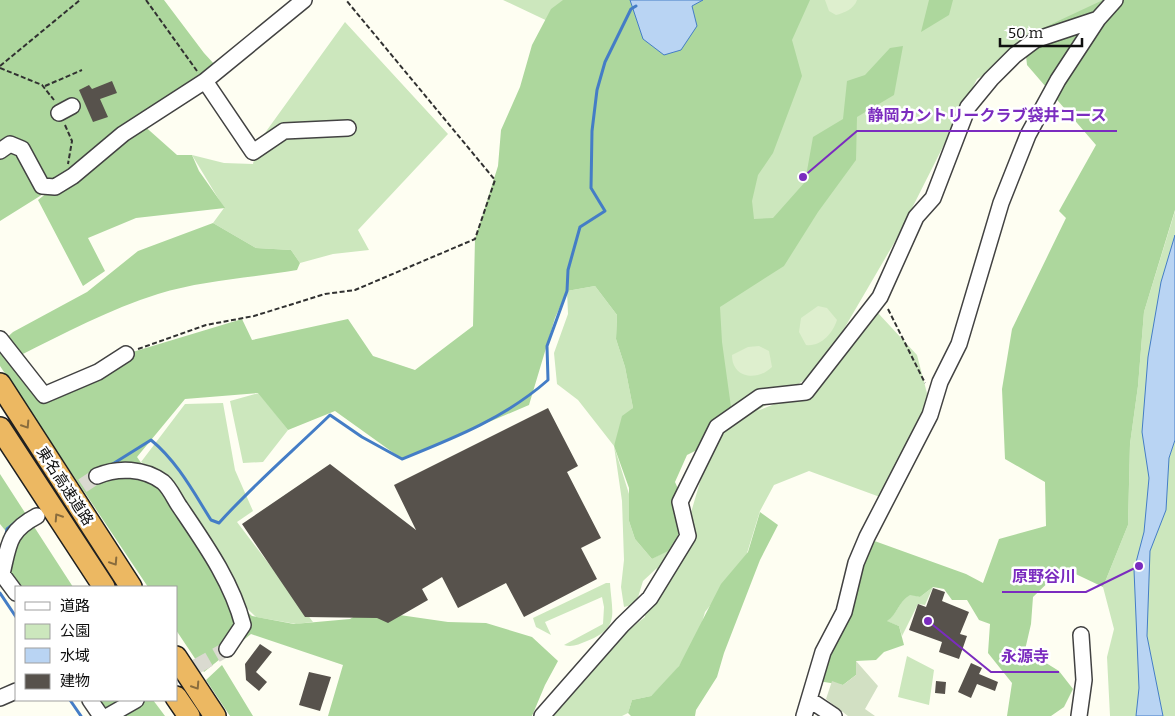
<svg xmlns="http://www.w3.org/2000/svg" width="1175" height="716" font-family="Bitter,'Noto Sans JP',serif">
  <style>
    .green { fill: #cce7bd; fill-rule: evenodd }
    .forest { fill: #add79d }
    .cemetery { fill: #d2e0c3 }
    .pitch { fill: #deefce }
    .water { fill: #b9d4f3; stroke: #447dc6 }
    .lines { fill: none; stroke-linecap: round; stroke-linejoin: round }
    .stream { stroke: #447dc6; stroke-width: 3 }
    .building { fill: #57524c }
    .minor-tunnel { stroke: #dadad0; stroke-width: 15; stroke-dasharray: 15 8; stroke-linecap: butt }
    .minor-casing { stroke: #424242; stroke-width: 18 }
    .highway-casing { stroke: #202020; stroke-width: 24 }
    .path { stroke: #313131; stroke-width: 2; stroke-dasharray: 5 2.5; stroke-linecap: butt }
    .minor { stroke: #fff; stroke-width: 15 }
    .highway { stroke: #ecb862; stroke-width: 21 }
    .oneway { stroke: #896c3d }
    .labels { text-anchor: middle; stroke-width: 5; stroke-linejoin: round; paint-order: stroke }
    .street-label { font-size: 15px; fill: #0f0f0f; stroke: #fff }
    .leader { fill: none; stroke: #7b2cbf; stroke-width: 2 }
    .callout-dot { fill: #7b2cbf; stroke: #fff; stroke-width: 2 }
    .callout-label { font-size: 16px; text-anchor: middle; font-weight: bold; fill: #7b2cbf; stroke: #fff; stroke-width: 5; stroke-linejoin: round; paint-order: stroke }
  </style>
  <rect width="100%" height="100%" fill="#fefef2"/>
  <path class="green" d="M 503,0 L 1106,0 L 1094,12 L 977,79 L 897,238 L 827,358 L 863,320 L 878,313 L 917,355 L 929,401 L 880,497 L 809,471 L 774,485 L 760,511 L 744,563 L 705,612 L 697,640 L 677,669 L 651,696 L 632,700 L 628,713 L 622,716 L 548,716 L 607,647 L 645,617 L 645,610 L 657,568 L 643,581 L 636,604 L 624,607 L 621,587 L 624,560 L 622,501 L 614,446 L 578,400 L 557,384 L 554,353 L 568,314 L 567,291 L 595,286 L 617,315 L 616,339 L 625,367 L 633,408 L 614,446 L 629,494 L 629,521 L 635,539 L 652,559 L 668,550 L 690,516 L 712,441 L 556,25 ZM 809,377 L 800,394 L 757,411 Z
    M 345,22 L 448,134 L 358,230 L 369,250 L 333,254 L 300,263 L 291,250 L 256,248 L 213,223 L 224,208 L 192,155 L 224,163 L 253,164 L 257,144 Z
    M 1175,211 L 1175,716 L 1110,716 L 1107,657 L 1114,629 L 1103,587 L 1128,525 L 1130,444 L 1138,386 L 1144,312 Z
    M 259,393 L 288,430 L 263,462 L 243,463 L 230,401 Z
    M 223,403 L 235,470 L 253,511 L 237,522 L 313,622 L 296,624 L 256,617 L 231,593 L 163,475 L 141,462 L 185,404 Z
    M 606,583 L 610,583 C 612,614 620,628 587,641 C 579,644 572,648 564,645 L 603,624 L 604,607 L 602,597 L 545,622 L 551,635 L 536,627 L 533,618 Z
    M 933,587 L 925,605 L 918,604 L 902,636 L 899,626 L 886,621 C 898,614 898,602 910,594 L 920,597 Z
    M 907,656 L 934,670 L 929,705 L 898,697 Z"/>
  <path class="forest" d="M 0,0 L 164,0 L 204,53 L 215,65 L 141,123 L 177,155 L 192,155 L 199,171 L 225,208 L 136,218 L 88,238 L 105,271 L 83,286 L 38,200 L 56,186 L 0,221 Z
    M 563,0 L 810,0 L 792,40 L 802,76 L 773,153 L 758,175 L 752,201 L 754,219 L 773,218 L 805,182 L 813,137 L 843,119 L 847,81 L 865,75 L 890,48 L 903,46 L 894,95 L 857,117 L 856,160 L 818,212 L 784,266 L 720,307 L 722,342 L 731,407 L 713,422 L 709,444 L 687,455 L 675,482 L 690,516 L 668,551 L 652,559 L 635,539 L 629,521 L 629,488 L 614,446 L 622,416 L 633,408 L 625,367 L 616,339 L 617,315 L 595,286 L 567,291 L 555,318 L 529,405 L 402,459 L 335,411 L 288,430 L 258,393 L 185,399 L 137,457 L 202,551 L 223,589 L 252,616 L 294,624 L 350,619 L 365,610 L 448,622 L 486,623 L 532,637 L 558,661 L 545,685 L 532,716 L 328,716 L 343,665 L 251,634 L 204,672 L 176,630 L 176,587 L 148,587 L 0,366 L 0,344 L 40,401 L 74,388 L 126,354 L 242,319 L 252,340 L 348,319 L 373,356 L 415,370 L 473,326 L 475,239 L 498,166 L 501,130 L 520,87 L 532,45 L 551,9 Z
    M 929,0 L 953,0 L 949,15 L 921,32 Z
    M 1103,0 L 1175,0 L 1175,210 L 1144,312 L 1138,386 L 1130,444 L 1128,525 L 1103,587 L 1063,568 L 1033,597 L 1031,624 L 1025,650 L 1059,671 L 1073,689 L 1064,707 L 1051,716 L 1007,716 L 1012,683 L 988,653 L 990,624 L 979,620 L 967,600 L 952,600 L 944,589 L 933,587 L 920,597 L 910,595 C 898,602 898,614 887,621 L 899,626 L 904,645 L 884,652 L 876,660 L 856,661 L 856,675 L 843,685 L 818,681 L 869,539 L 966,574 L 983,583 L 999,539 L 1046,526 L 1045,482 L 1005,459 L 1002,389 L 1012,329 L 1066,218 L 1059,211 L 1096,145 L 1027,65 L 1024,37 Z
    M 213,223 L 256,248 L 291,250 L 300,263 L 297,270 C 251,278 203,280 158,294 C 110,309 65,333 19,356 L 2,342 L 13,332 L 87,292 L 138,251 Z
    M 0,474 L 73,587 L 16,587 L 2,574 L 13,540 L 0,524 Z
    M 760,512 L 778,525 L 760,560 L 724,653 L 717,677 L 696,710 L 695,716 L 631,716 L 628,713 L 632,700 L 651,696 L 679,666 L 721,584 L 748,552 Z
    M 222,665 L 253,716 L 230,716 L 206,680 Z
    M 98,700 L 153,700 L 165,716 L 109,716 Z"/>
  <path class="cemetery" d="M 856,661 L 878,686 L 865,709 L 875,716 L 848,716 L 826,699 L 832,681 L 843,685 L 856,675 Z"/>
  <path class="pitch" d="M 825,0 L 857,0 C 854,9 844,13 836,15 L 829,11 Z
    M 818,306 L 827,308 L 837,320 C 833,333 821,347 806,345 L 799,332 L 801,318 Z
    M 759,346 L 769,351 L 772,367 C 758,381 732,379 732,355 L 748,347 Z"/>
  <path class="water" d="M 630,0 L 703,0 L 692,6 L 697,26 L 681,50 L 664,55 L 643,39 Z
    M 1175,235 L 1175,440 L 1169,458 L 1166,510 L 1150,551 L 1147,636 L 1163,716 L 1136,716 L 1139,688 L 1134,570 L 1144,532 L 1149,478 L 1142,432 L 1148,357 L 1161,282 Z"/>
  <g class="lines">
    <path class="stream" d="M 111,465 L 151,440 C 177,461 194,493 211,520 L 219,523 C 253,485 293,451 330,415 L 362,437 L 402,459 C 454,438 505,418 548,380 L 547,346 L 567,291 L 568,270 L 580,227 L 605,211 L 591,188 L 592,131 L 597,90 L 605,62 L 631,9 L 636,6
      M 6,535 L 7,529 L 21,518
      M 0,593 L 16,617
      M 70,700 L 81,716"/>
  </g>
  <path class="building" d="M 112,81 L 117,93 L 100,99 L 108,117 L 93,122 L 79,90 L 89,85 L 92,89 Z
    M 548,408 L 578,466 L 567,472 L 601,538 L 581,548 L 597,579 L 524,617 L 506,583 L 458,608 L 442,577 L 422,589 L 428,600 L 388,623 L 377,618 L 305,617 L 242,524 L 330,464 L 416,530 L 394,485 Z
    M 933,588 L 945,592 L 942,601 L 969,612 L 960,634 L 967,636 L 959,659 L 939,652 L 942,642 L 909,630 L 918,604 L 926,607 Z
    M 260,644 L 272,652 L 256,672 L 267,682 L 259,691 L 246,680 L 245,664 Z
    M 971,663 L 982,668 L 979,674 L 998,682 L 995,691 L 977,684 L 971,698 L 958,692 Z
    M 309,672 L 331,677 L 320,711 L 299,705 Z
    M 936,681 L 946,682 L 945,694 L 935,693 Z"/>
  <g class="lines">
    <path class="minor-tunnel" d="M 44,511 L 97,476
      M 176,678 L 227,649"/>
    <g class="minor-casing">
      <path id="minor" d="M 205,81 L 304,0
        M 59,113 L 72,106
        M 0,151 L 10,144 L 22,149 L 42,186 L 55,187 L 73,176 L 123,134 L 205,81 L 253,152 L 284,131 L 348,128
        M 0,339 L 44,395 L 98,372 L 126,354
        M 97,476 C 118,467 144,468 163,482 C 170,488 175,500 180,507 C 205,544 232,582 243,625 L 227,649
        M 16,593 L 2,574 C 9,544 8,531 37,516
        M 0,698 L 16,691
        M 90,700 L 101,716
        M 810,700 L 834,716
        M 108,716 L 136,700
        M 542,716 L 622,625 L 650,598 L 688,536 L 680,502 L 717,427 L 760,397 L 806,392 L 880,297 L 916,217 L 933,198 L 968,107 L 991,79 L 1015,55 L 1035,40 L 1098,19
        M 804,716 L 823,652 L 844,612 L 856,563 L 867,537 L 930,415 L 940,382 L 959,344 L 1001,203 L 1028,135 L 1058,80 L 1098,19 L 1115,0
        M 1079,716 L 1084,680 L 1081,635"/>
    </g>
    <g class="highway-casing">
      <path id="highway" d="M 0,384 L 131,587
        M 0,428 L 104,587
        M 176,657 L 215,716
        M 176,697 L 189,716"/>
    </g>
    <path class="path" d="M 146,0 L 197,71
      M 0,66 L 80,0
      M 0,68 L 42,85 L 54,100
      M 45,86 L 82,70
      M 65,125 L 72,141 L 68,164
      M 888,309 L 925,383
      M 138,349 L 206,325 L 254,316 L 325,294 L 355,290 L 475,239 L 495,180 L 346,0"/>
    <use href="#minor" class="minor"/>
    <use href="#highway" class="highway"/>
  </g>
  <defs><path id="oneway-chevron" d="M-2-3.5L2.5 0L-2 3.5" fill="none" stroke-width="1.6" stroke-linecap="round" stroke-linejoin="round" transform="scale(1.25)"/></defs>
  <g class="oneway">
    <use href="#oneway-chevron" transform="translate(26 425) rotate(57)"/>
    <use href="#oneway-chevron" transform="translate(58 517) rotate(-123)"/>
    <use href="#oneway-chevron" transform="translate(114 562) rotate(57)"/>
    <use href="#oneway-chevron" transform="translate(196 686) rotate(57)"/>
  </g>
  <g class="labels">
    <g class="street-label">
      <text transform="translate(65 486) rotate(57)" y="5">東名高速道路</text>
    </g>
  </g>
  <path class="leader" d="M803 177L857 131H1117M1139 566L1086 592H1002M928 621L991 672H1059"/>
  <g class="callout-dot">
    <circle cx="803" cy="177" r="5"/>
    <circle cx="1139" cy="566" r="5"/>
    <circle cx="928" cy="621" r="5"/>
  </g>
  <g class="callout-label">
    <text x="987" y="121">静岡カントリークラブ袋井コース</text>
    <text x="1044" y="582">原野谷川</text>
    <text x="1025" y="662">永源寺</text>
  </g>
  <rect x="15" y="586" width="162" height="115" fill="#ffffff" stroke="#9f9f9f"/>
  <rect x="25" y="602" width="25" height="8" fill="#ffffff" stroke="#9f9f9f"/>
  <text x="60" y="611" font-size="15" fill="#0f0f0f">道路</text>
  <rect x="25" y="624" width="25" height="15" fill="#cce7bd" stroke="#9f9f9f"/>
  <text x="60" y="636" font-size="15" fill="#0f0f0f">公園</text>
  <rect x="25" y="648" width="25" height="15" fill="#b9d4f3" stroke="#9f9f9f"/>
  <text x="60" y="661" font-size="15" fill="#0f0f0f">水域</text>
  <rect x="25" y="674" width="25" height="15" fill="#57524c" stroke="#9f9f9f"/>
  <text x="60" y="686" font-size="15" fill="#0f0f0f">建物</text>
  <path d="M1000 38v8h82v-8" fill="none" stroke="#0f0f0f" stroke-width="2.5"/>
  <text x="1008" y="38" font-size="15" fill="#0f0f0f" stroke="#ffffff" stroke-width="4" paint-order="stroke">50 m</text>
</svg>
